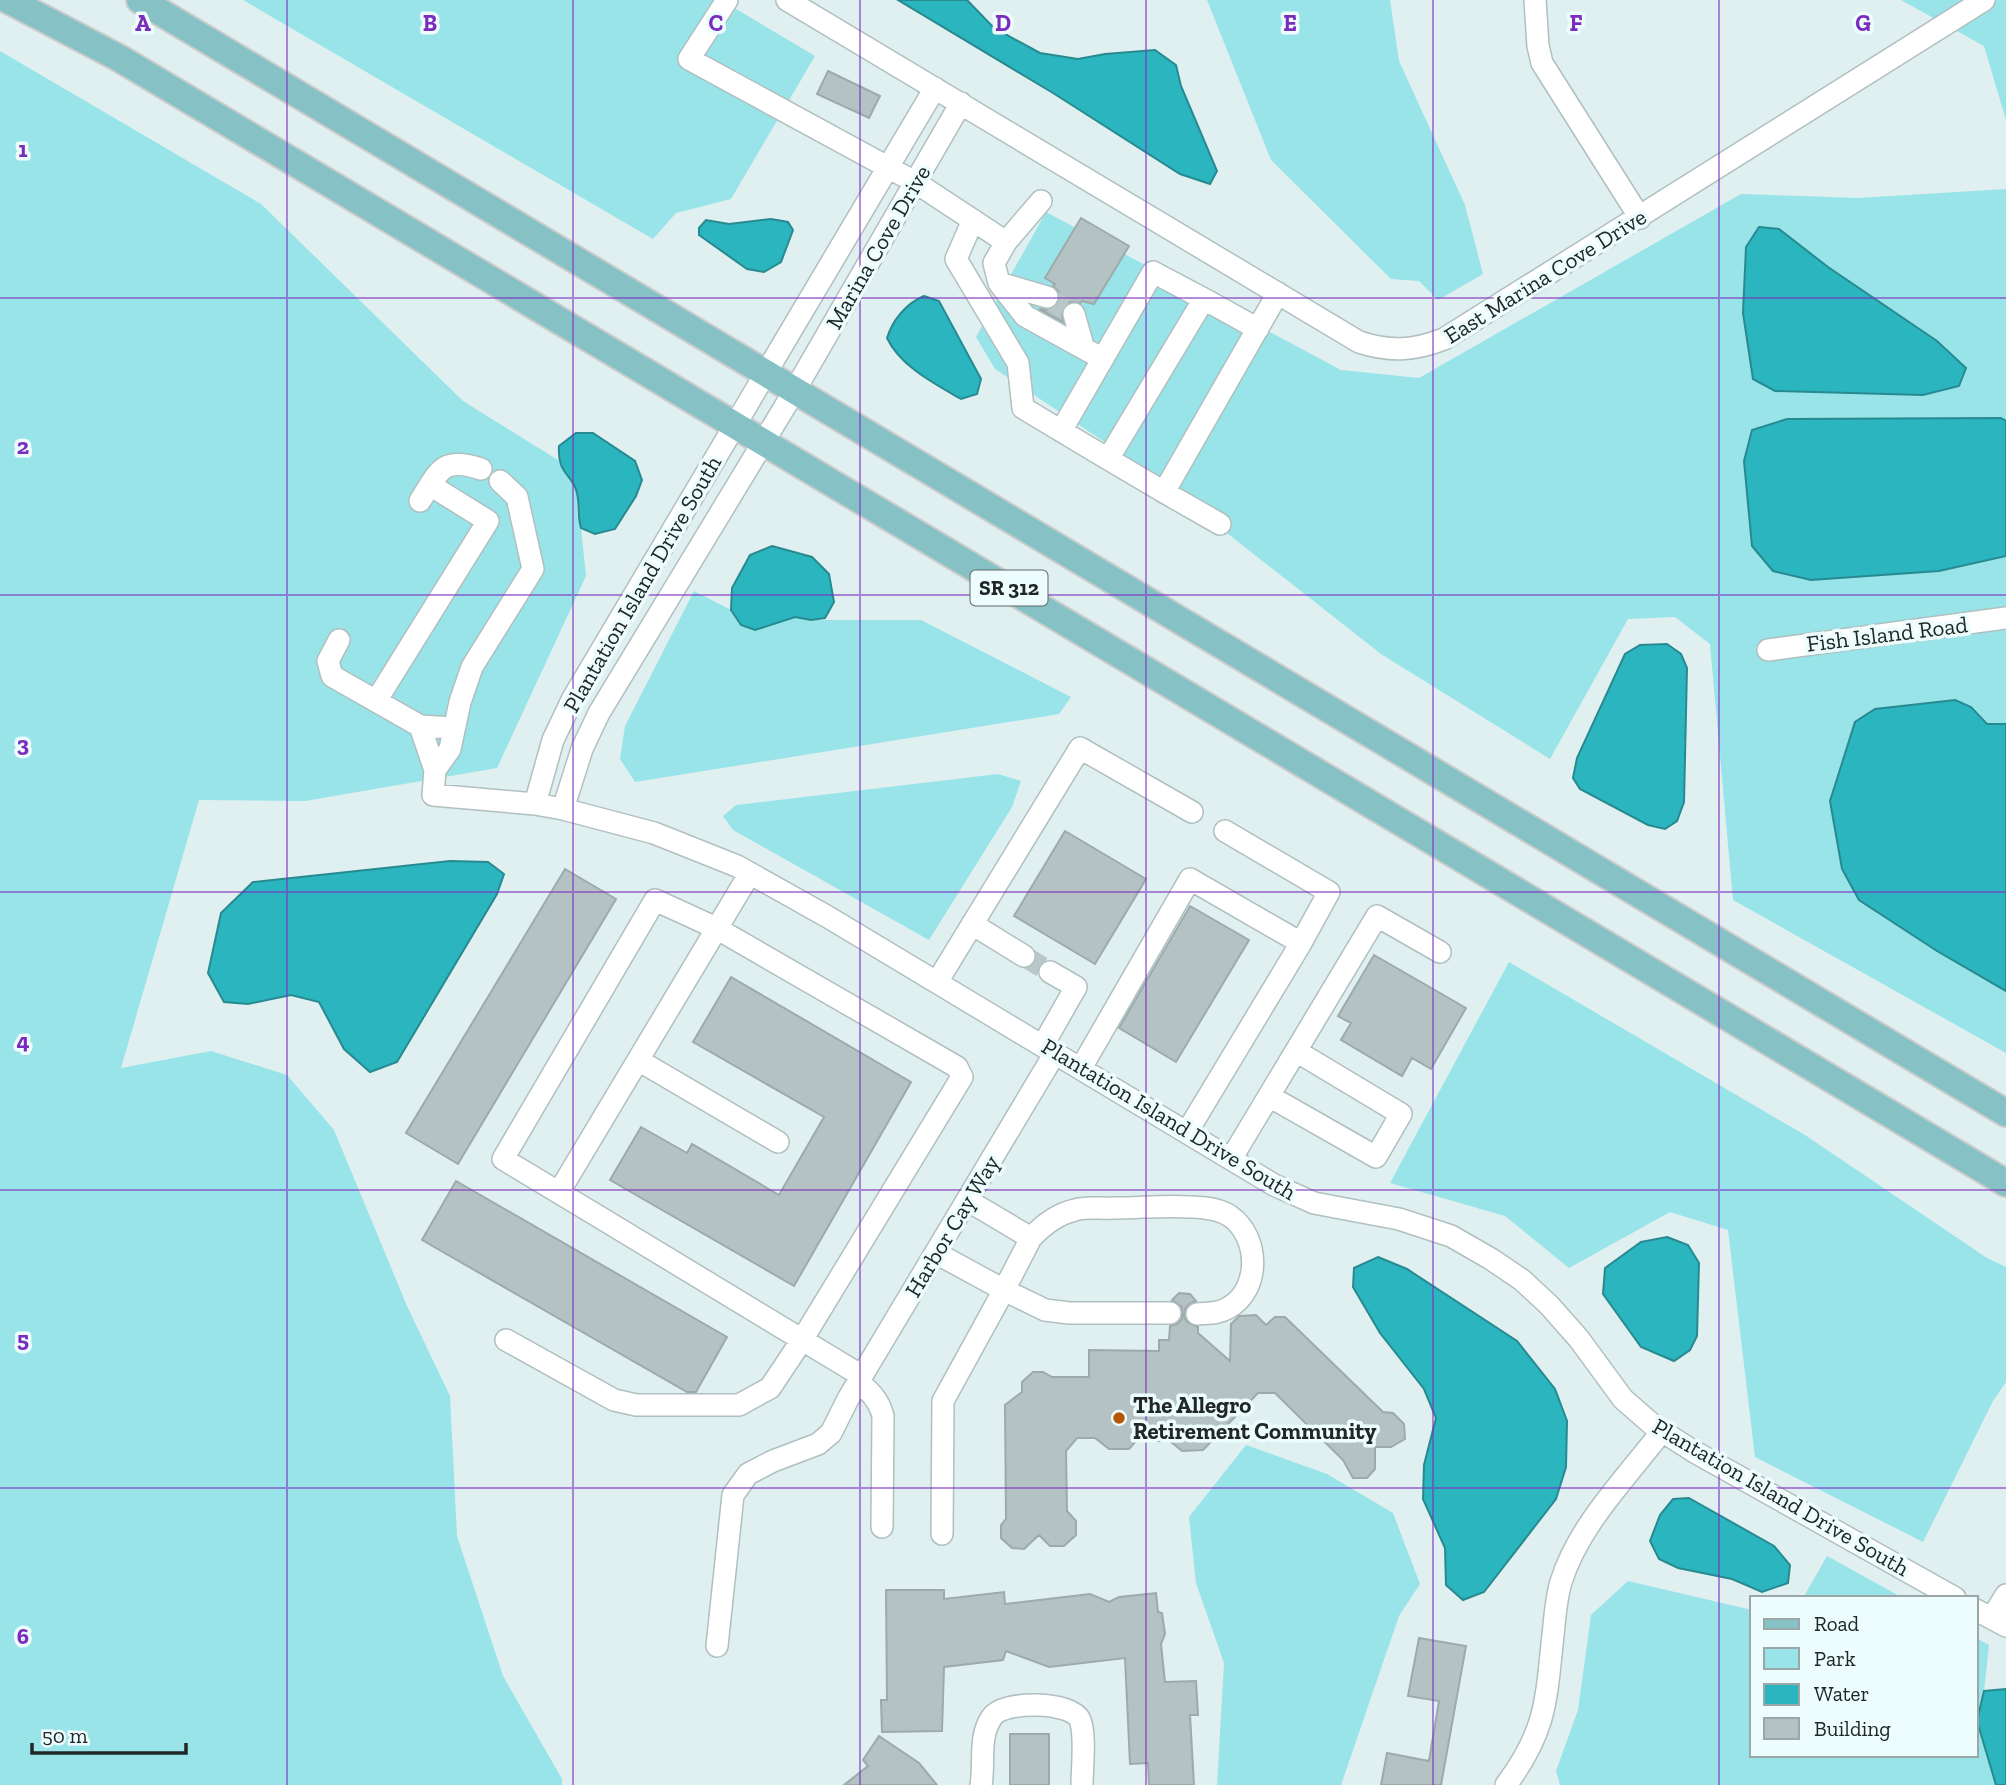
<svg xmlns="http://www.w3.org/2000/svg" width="2006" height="1785" font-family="'Zilla Slab',serif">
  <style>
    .green { fill: #98e4e9 }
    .water { fill: #2bb5be; stroke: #288a91; stroke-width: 2 }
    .building { fill: #b4c2c3; stroke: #9caaab; stroke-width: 2 }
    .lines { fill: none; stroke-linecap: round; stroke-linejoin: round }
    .minor-tunnel { stroke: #bac7c8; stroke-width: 21; stroke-dasharray: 21 10; stroke-linecap: butt }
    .minor-casing { stroke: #b0bfc0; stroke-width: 24 }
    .major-casing { stroke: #cacbcb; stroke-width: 30 }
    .minor { stroke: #fff; stroke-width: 21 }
    .major { stroke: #86c2c5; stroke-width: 26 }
    .grid { fill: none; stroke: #7b2cbf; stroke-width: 2; stroke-opacity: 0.55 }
    .poi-dot { fill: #b45702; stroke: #edfcfd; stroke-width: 2.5 }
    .labels { text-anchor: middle; stroke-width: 7; stroke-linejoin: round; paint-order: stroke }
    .shield { fill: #edfcfd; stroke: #5e6767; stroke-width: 2 }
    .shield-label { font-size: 21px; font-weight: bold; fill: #212727 }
    .street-label { font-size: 23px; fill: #212727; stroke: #edfcfd }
    .poi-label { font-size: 23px; font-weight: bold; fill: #212727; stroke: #edfcfd; text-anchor: start }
    .grid-label { font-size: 23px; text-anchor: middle; font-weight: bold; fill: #7b2cbf; stroke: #edfcfd; stroke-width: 7; stroke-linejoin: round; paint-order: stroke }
  </style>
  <rect width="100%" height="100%" fill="#e0eff0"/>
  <path class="green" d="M 243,0 L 721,0 L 815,56 L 731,199 L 676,213 L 653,239 Z
    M 1207,0 L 1390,0 L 1399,61 L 1465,205 L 1483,274 L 1438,300 L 1419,281 L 1391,279 L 1271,160 Z
    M 1901,0 L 2006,0 L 2006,120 L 1984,46 Z
    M 0,51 L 261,204 L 463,401 L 558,460 L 577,492 L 577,514 L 581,528 L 586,576 L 497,768 L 305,801 L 199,800 L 121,1068 L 211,1051 L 287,1075 L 334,1130 L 407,1306 L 450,1396 L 457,1536 L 503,1676 L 562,1779 L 562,1785 L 0,1785 Z
    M 2006,189 L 2006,1053 L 1733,900 L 1710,644 L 1675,617 L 1628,619 L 1550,759 L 1381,654 L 1148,471 L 995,369 L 976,337 L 1046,212 L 1341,370 L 1419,378 L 1741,194 L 1858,198 Z
    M 694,591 L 731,610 L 741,625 L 755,630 L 795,617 L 811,620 L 921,620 L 1071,697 L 1059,714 L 635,782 L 620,759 L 625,726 Z
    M 998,774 L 1021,781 L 1012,807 L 929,940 L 733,830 L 723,816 L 736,805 Z
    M 1509,962 L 1805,1135 L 1987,1258 L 2006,1267 L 2006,1382 L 1993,1401 L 1923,1542 L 1755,1457 L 1728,1230 L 1670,1212 L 1569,1268 L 1505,1216 L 1390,1183 Z
    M 1246,1445 L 1327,1474 L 1393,1513 L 1420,1584 L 1399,1616 L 1341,1785 L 1217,1785 L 1224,1663 L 1196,1583 L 1189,1517 Z
    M 1827,1556 L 1903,1598 L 1803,1598 Z
    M 1628,1581 L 1752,1610 L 1752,1755 L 1976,1755 L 1976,1638 L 1989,1645 L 1984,1691 L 1977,1721 L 1996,1785 L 1560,1785 L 1556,1771 L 1578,1710 L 1591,1615 Z"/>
  <path class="water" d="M 898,0 L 967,0 L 994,28 L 1040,53 L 1078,59 L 1105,54 L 1155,50 L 1176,65 L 1181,86 L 1217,171 L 1210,184 L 1180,174 L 1053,93 Z
    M 771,219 L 788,222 L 793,230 L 781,262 L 764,272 L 747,269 L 699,235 L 699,228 L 706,220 L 729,224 Z
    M 1759,227 L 1779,229 L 1828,267 L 1937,341 L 1966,368 L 1959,386 L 1923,395 L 1775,391 L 1753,379 L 1743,313 L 1746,247 Z
    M 924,296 L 939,301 L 981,379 L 977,394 L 961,399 C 935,384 900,366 887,338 C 893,319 907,303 924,296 Z
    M 2001,418 L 2006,421 L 2006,556 L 1939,571 L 1811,580 L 1773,571 L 1752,546 L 1744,461 L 1752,430 L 1787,419 Z
    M 576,433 L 593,433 L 635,461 L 642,480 L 636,496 L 615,529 L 595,534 L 581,528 C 577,514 580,506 577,493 C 573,474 557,475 559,446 Z
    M 772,546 L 812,557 L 829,574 L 834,602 L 825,618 L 811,620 L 795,617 L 755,630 L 741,625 L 731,610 L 732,588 L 750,555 Z
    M 1667,644 L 1681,654 L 1687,668 L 1684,802 L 1677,821 L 1665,829 L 1648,825 L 1580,789 L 1573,778 L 1577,758 L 1625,654 L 1640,645 Z
    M 1955,700 L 1971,707 L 1987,724 L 2006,724 L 2006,991 L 1937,951 L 1859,900 L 1842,869 L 1830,801 L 1855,722 L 1875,709 Z
    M 450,861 L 488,862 L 504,874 L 497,894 L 397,1062 L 370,1072 L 344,1049 L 319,1002 L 291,995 L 248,1004 L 224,1002 L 208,973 L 221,913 L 253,882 Z
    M 1667,1237 L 1688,1245 L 1699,1263 L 1697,1336 L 1690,1350 L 1674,1361 L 1641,1347 L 1603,1294 L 1605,1268 L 1641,1242 Z
    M 1378,1257 L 1407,1269 L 1517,1341 L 1555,1389 L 1567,1421 L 1566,1467 L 1556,1499 L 1484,1592 L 1463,1600 L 1446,1585 L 1445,1548 L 1423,1499 L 1424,1465 L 1436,1418 L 1424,1389 L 1380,1333 L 1353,1287 L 1354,1268 Z
    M 1689,1498 L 1774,1546 L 1790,1565 L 1788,1583 L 1762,1592 L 1732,1579 L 1678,1568 L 1659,1559 L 1650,1541 L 1660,1515 L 1673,1499 Z
    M 2006,1689 L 2006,1785 L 1996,1785 L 1977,1721 L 1984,1691 Z"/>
  <path class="building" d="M 828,71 L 880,96 L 869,118 L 817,94 Z
    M 1081,218 L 1129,246 L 1094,304 L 1082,301 L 1080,303 L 1070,302 L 1062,310 L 1063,322 L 1039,309 L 1051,310 L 1057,306 L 1060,300 L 1060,293 L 1053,286 L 1055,284 L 1045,278 Z
    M 1065,831 L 1146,879 L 1095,964 L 1014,916 Z
    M 565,869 L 616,899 L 458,1164 L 406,1133 Z
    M 1190,906 L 1249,940 L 1176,1062 L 1119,1028 Z
    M 1374,955 L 1466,1008 L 1431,1069 L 1412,1058 L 1402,1076 L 1341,1040 L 1351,1023 L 1338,1016 Z
    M 731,977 L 911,1082 L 794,1286 L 610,1180 L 641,1127 L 687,1153 L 692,1144 L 779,1195 L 824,1117 L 693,1042 Z
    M 456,1181 L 727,1337 L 696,1392 L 687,1392 L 422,1240 Z
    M 1179,1293 L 1190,1294 L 1196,1301 L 1189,1304 L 1185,1309 L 1184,1316 L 1187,1322 L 1198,1327 L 1198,1333 L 1230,1361 L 1231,1324 L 1239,1316 L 1256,1315 L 1266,1325 L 1275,1317 L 1285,1317 L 1383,1412 L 1393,1413 L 1404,1424 L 1405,1439 L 1391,1447 L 1375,1447 L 1375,1469 L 1367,1478 L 1353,1478 L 1343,1460 L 1275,1393 L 1258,1393 L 1203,1450 L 1182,1451 L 1170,1441 L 1136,1441 L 1129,1449 L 1109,1449 L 1095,1438 L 1077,1438 L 1066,1451 L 1067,1511 L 1076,1521 L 1076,1535 L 1064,1546 L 1050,1546 L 1039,1535 L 1024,1549 L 1012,1548 L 1001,1538 L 1001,1525 L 1006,1519 L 1005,1405 L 1022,1392 L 1022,1382 L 1033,1372 L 1043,1372 L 1052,1377 L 1089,1377 L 1089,1350 L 1159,1351 L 1159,1340 L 1169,1340 L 1170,1326 L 1177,1324 L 1182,1319 L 1182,1307 L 1172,1300 Z
    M 886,1590 L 944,1590 L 944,1599 L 1004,1592 L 1005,1604 L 1090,1594 L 1109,1602 L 1119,1597 L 1156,1593 L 1158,1612 L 1162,1613 L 1165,1634 L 1161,1644 L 1165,1682 L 1196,1681 L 1198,1715 L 1190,1715 L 1194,1785 L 1149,1785 L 1148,1763 L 1130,1764 L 1125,1658 L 1049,1667 L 1006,1651 L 1003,1660 L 944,1667 L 942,1731 L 882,1732 L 881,1700 L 887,1700 Z
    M 1419,1638 L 1466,1646 L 1441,1785 L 1381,1785 L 1387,1753 L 1429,1761 L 1439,1701 L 1408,1696 Z
    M 1010,1734 L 1049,1734 L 1049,1785 L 1010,1785 Z
    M 879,1736 L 919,1763 L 937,1785 L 844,1785 L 868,1766 L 863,1760 Z"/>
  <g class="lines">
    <path class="minor-tunnel" d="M 1047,297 L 1074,314
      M 1024,956 L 1050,972"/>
    <g class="minor-casing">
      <path id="minor" d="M 727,0 L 689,59 L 915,182 L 1006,242
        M 787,0 L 1359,342 C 1390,352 1413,351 1444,339 L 1984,0
        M 1535,0 L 1538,46 L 1542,63 L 1640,218
        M 1041,201 L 1006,242 L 994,263 L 999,283 L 1025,316 L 1103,359
        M 973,220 L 956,259 L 1018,363 L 1023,408 L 1108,459
        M 999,283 L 1047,297
        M 1074,314 L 1083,346
        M 1258,329 L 1204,299 L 1108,459 L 1164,492 L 1278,293
        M 1061,431 L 1153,272 L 1204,299
        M 1164,492 L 1220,524
        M 420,501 C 439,471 442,456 481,469
        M 339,640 L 328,661 L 332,676 L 420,726 L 454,728
        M 1768,650 L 2006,618
        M 376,701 L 488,521 L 430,485
        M 420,726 L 435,770 L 433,795 L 535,804 L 563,809 L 654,833 L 737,866 L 828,917 L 1274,1185 L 1314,1203 L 1399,1219 L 1451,1236 L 1491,1259 L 1522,1280 L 1549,1305 L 1579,1339 L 1623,1399 L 1654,1426 L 1693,1451 L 1955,1598
        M 435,770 L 450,749 L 460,702 L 472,667 L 533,569 L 517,497 L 500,481
        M 535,804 L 553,740 L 573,698 L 935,88
        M 563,809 L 582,749 L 599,713 L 795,390 L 961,103
        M 972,924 L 1024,956
        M 937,982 L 1080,748 L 1192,812
        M 1043,1045 L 1076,987 L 1050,972
        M 638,1060 L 778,1142
        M 1081,1068 L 1190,879 L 1301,943 L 1329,892 L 1225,831
        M 1269,1096 L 1376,1157 L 1401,1114 L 1296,1051
        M 1187,1132 L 1301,943
        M 1231,1159 L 1377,916 L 1440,952
        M 559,1192 L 750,873
        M 1031,1238 C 1042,1226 1058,1214 1075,1210 C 1086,1206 1101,1209 1113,1208 C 1143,1208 1175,1204 1205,1208 C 1214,1209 1222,1211 1230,1216 C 1260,1237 1261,1290 1228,1308 C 1218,1314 1208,1313 1197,1314
        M 936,1253 L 1004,1290 L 1031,1238 L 967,1200
        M 506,1340 L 614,1400 L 636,1405 L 739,1405 L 770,1388 L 802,1340 L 962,1077 L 957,1067 L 716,928 L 655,900 L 503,1159 C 623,1231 743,1304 862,1376
        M 859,1382 C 871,1393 879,1400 883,1416 L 882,1527
        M 942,1534 L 943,1401 L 1004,1290 L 1045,1310 L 1069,1313 L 1170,1313
        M 1976,1610 L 2006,1626
        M 1992,1618 L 2006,1595
        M 717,1646 L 733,1495 L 748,1474 L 773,1461 L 818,1444 L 831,1433 L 848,1399 L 1055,1053
        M 981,1785 C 985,1762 978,1737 992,1717 C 1003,1700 1072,1701 1080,1720 C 1086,1735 1082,1768 1082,1785
        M 1506,1785 C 1547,1730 1546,1700 1553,1635 C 1555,1617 1556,1598 1561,1582 C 1578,1526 1627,1477 1662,1431"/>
    </g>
    <g class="major-casing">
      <path id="major" d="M 8,0 L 119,58 L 2006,1183
        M 140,0 L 2006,1113"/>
    </g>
    <use href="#minor" class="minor"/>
    <use href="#major" class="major"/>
  </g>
  <path class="grid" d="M 287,0 L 287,1785M 573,0 L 573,1785M 860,0 L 860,1785M 1146,0 L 1146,1785M 1433,0 L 1433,1785M 1719,0 L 1719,1785M 0,298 L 2006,298M 0,595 L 2006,595M 0,892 L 2006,892M 0,1190 L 2006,1190M 0,1488 L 2006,1488"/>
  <circle class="poi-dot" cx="1119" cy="1418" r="7"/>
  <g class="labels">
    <rect class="shield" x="970.5" y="570.5" width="77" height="35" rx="5"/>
    <g class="shield-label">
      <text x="1009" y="595">SR 312</text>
    </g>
    <g class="street-label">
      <text transform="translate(878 247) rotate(-60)" y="8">Marina Cove Drive</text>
      <text transform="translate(1545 276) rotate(-32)" y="8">East Marina Cove Drive</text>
      <text transform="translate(642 584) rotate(-60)" y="8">Plantation Island Drive South</text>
      <text transform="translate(1887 634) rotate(-7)" y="8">Fish Island Road</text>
      <text transform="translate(1169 1119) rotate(31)" y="8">Plantation Island Drive South</text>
      <text transform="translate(952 1226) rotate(-59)" y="8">Harbor Cay Way</text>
      <text transform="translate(1781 1497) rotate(30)" y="8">Plantation Island Drive South</text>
    </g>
    <g class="poi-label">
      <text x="1133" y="1413">The Allegro<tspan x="1133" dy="26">Retirement Community</tspan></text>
    </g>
  </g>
  <g class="grid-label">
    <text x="143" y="31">A</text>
    <text x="430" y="31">B</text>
    <text x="716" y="31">C</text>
    <text x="1003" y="31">D</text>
    <text x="1290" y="31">E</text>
    <text x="1576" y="31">F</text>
    <text x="1863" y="31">G</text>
    <text x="23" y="157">1</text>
    <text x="23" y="454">2</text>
    <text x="23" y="752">3</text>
    <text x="23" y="1049">4</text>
    <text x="23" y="1347">5</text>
    <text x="23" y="1644">6</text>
  </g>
  <rect x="1750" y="1596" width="228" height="161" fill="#edfcfd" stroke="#9ba7a7" stroke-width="2"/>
  <rect x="1764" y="1619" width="35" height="10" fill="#86c2c5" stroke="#9ba7a7" stroke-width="2"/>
  <text x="1814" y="1631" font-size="21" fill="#212727">Road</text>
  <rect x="1764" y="1648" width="35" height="21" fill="#98e4e9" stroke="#9ba7a7" stroke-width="2"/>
  <text x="1814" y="1666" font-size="21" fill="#212727">Park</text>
  <rect x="1764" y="1684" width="35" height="21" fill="#2bb5be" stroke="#9ba7a7" stroke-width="2"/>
  <text x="1814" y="1701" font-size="21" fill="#212727">Water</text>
  <rect x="1764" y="1718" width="35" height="21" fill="#b4c2c3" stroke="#9ba7a7" stroke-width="2"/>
  <text x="1814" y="1736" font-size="21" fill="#212727">Building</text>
  <path d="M32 1743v10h154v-10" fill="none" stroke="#212727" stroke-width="3.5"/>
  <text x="42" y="1743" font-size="21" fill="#212727" stroke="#edfcfd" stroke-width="5" paint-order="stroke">50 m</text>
</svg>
